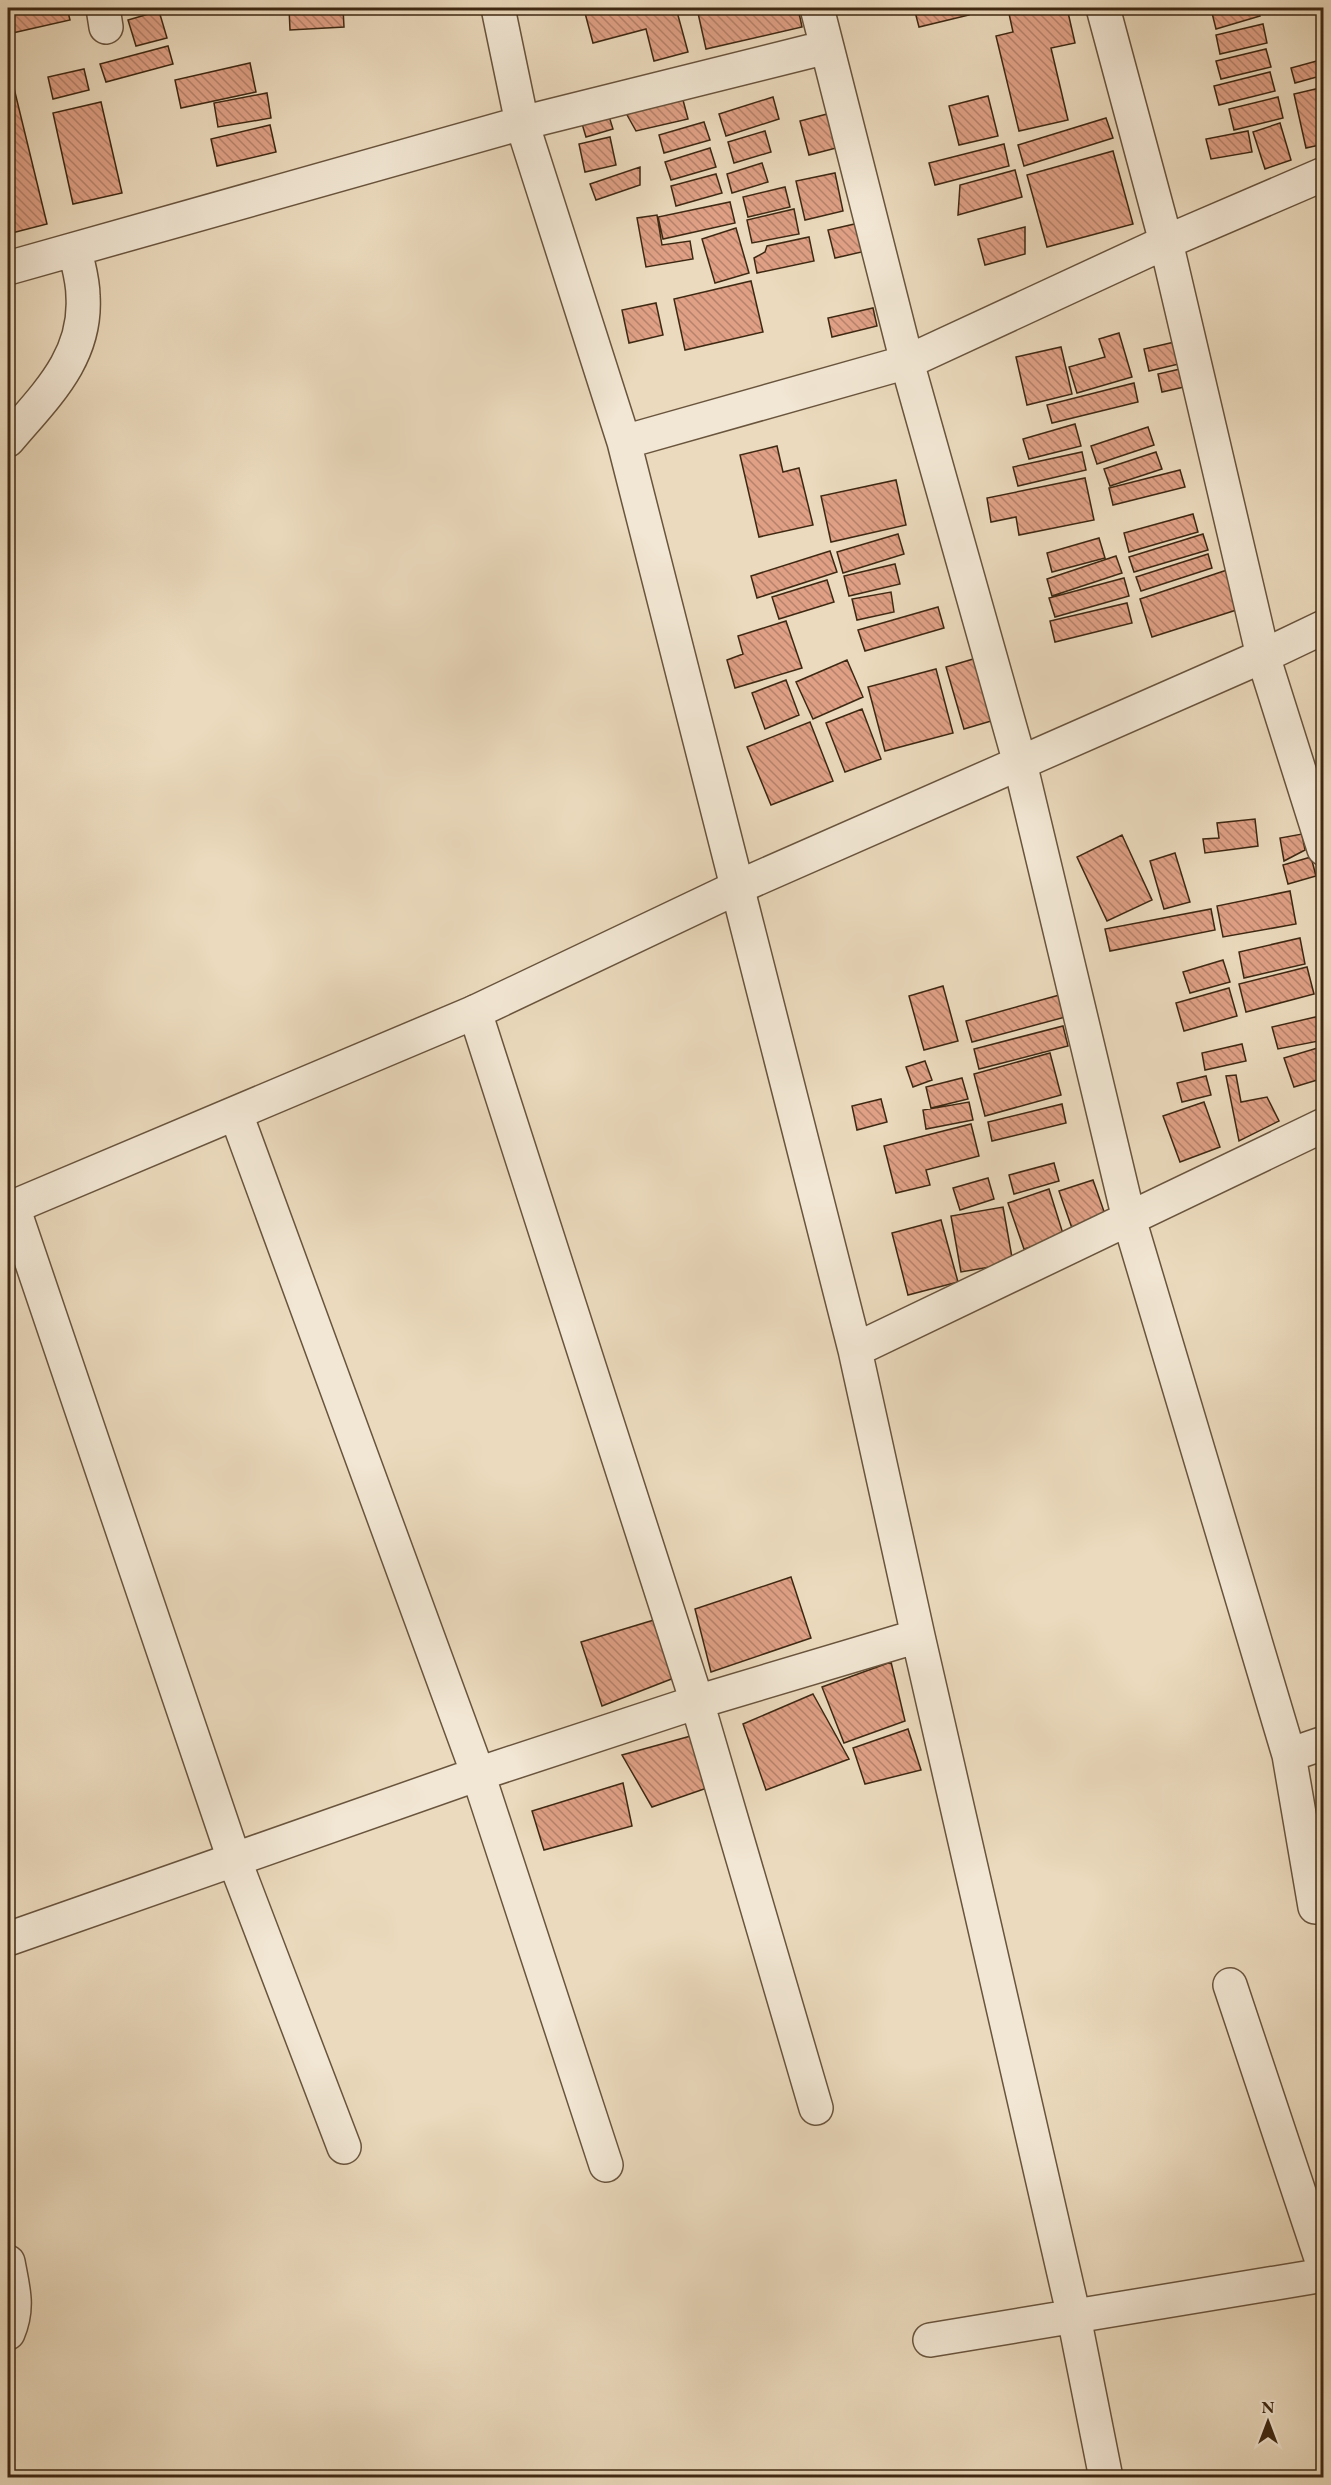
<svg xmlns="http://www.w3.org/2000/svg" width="1331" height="2485" font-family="'EB Garamond',serif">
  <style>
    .building { fill: url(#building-back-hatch); stroke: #3e2812; stroke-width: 1.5 }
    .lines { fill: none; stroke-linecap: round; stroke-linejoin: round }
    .minor-casing { stroke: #69543d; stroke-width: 36 }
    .tertiary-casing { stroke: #69543d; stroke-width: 36 }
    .minor { stroke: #f2e7d4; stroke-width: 33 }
    .tertiary { stroke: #f2e7d4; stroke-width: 33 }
  </style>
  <defs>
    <pattern id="building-back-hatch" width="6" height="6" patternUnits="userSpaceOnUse" patternTransform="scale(1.5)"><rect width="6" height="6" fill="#dfa085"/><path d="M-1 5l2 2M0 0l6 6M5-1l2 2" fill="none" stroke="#b6826b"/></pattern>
  </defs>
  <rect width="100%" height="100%" fill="#ebdabd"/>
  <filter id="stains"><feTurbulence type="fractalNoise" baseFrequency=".00333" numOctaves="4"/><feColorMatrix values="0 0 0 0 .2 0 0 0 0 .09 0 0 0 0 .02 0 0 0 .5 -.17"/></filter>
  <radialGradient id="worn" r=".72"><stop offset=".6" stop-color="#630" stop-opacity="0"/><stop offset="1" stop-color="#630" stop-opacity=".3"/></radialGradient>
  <path class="building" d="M 8,8 L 67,8 L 70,20 L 8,34 Z
    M 289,8 L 343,8 L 344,27 L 290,30 Z
    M 608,8 L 676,8 L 688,52 L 654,61 L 646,29 L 593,43 L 585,13 Z
    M 724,8 L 798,8 L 802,27 L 706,49 L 698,13 Z
    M 914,8 L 967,8 L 969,15 L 919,27 Z
    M 1013,8 L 1067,8 L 1075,43 L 1051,48 L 1068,120 L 1019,131 L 996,36 L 1013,32 L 1008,9 Z
    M 1214,8 L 1257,8 L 1260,16 L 1216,29 L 1211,9 Z
    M 159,11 L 167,38 L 136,46 L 128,20 Z
    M 1263,24 L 1267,43 L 1220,54 L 1216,35 Z
    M 168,46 L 173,64 L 106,82 L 100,64 Z
    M 1266,49 L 1271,67 L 1221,79 L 1216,61 Z
    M 1324,59 L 1324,75 L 1295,83 L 1291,68 Z
    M 250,63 L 256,92 L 181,108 L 175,80 Z
    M 84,69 L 89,90 L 53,99 L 48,77 Z
    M 1270,72 L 1275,91 L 1219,105 L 1214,86 Z
    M 12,80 L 47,224 L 8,234 L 8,81 Z
    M 1324,87 L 1324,144 L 1306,148 L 1294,94 Z
    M 267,93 L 271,118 L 218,127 L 214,103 Z
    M 988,96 L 998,136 L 959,145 L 949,106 Z
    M 773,97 L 779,119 L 726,136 L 719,114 Z
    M 1278,97 L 1283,118 L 1234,130 L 1229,109 Z
    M 683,100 L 688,119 L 636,131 L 626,113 Z
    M 101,102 L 122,193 L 73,204 L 53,113 Z
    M 607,110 L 613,129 L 586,137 L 580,117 Z
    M 831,113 L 840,147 L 809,155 L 800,121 Z
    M 1106,118 L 1113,138 L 1024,166 L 1018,145 Z
    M 704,122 L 710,140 L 664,153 L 659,135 Z
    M 1280,123 L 1291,160 L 1265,169 L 1253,132 Z
    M 270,125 L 276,152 L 217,166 L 211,139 Z
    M 765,131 L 771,152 L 734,163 L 728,142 Z
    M 1248,131 L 1252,152 L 1211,159 L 1206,139 Z
    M 610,137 L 616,165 L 585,172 L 579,144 Z
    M 1004,144 L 1009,166 L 935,185 L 929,163 Z
    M 710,148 L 716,167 L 671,180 L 665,162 Z
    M 1113,151 L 1133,224 L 1047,247 L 1027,175 Z
    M 762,163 L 768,182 L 732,193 L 727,174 Z
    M 640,167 L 640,185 L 596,200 L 590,184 Z
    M 1015,170 L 1022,197 L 958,215 L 960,185 Z
    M 835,173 L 843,211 L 805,220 L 796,181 Z
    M 716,174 L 722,193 L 676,206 L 671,186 Z
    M 785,187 L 790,207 L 748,217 L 743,197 Z
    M 730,202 L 735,223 L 663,239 L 658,217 Z
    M 794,209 L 799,234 L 752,243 L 747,220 Z
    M 657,215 L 662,245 L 690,241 L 693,259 L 646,267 L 637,218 Z
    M 859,223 L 866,251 L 835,258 L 828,230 Z
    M 1025,227 L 1025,254 L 985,265 L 978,239 Z
    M 736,228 L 749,273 L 715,283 L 702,239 Z
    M 809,237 L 814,261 L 757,273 L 754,258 L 765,252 L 767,246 Z
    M 751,281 L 763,332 L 685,350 L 674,299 Z
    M 656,303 L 663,335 L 629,343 L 622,310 Z
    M 873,308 L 877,326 L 832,337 L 828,318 Z
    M 1119,333 L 1132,377 L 1077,393 L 1069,367 L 1105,357 L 1099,339 Z
    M 1179,341 L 1183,363 L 1149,371 L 1144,349 Z
    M 1061,347 L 1072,394 L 1027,405 L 1016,357 Z
    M 1189,367 L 1193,385 L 1162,392 L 1158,374 Z
    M 1134,383 L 1138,402 L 1052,423 L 1047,405 Z
    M 1075,424 L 1081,446 L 1029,459 L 1023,439 Z
    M 1148,427 L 1154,445 L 1097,464 L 1091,446 Z
    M 777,446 L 783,472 L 799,468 L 813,525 L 759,537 L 740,455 Z
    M 1082,452 L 1086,470 L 1018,486 L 1013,467 Z
    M 1156,452 L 1162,469 L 1110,486 L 1104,469 Z
    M 1180,470 L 1185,487 L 1113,505 L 1109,488 Z
    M 1085,478 L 1094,520 L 1019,535 L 1016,517 L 991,522 L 987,498 Z
    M 896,480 L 906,525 L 831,542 L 821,496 Z
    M 1193,514 L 1198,532 L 1129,552 L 1124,533 Z
    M 898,534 L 904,554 L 843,573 L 837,552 Z
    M 1203,534 L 1208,550 L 1134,572 L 1129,557 Z
    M 1099,538 L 1105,558 L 1052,572 L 1047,553 Z
    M 830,551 L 837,572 L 757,598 L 751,576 Z
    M 1208,554 L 1212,568 L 1141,591 L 1136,577 Z
    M 1116,556 L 1122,573 L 1052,596 L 1047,579 Z
    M 895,564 L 900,584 L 849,596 L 844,576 Z
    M 1236,567 L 1249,606 L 1152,637 L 1140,599 Z
    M 1124,578 L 1129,596 L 1055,617 L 1049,598 Z
    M 827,580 L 834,602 L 779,619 L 772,597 Z
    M 891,592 L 894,612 L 857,620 L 852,599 Z
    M 1127,603 L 1132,623 L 1055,642 L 1050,621 Z
    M 938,607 L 944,628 L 865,651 L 858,630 Z
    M 786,621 L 802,668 L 735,688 L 727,660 L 743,654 L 738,636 Z
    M 980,657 L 998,719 L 964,729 L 946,667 Z
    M 847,660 L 863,697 L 813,719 L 796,682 Z
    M 936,669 L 953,733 L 885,751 L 868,687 Z
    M 786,680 L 799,715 L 765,729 L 752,693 Z
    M 862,709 L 881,759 L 845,772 L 826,723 Z
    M 810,722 L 833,781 L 771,805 L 747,747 Z
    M 1255,819 L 1258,846 L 1205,853 L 1203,839 L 1219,838 L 1217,823 Z
    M 1302,834 L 1305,850 L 1284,861 L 1280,838 Z
    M 1122,835 L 1152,900 L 1107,921 L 1077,857 Z
    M 1175,853 L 1190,902 L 1164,909 L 1150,861 Z
    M 1311,857 L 1316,876 L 1288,884 L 1283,865 Z
    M 1290,891 L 1296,924 L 1223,937 L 1217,906 Z
    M 1211,909 L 1215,930 L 1110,951 L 1105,929 Z
    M 1300,938 L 1305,964 L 1244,978 L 1239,952 Z
    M 1223,960 L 1230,982 L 1190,993 L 1183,972 Z
    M 1307,967 L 1314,994 L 1246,1012 L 1239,984 Z
    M 943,986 L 958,1041 L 924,1050 L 909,996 Z
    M 1229,988 L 1237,1016 L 1184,1031 L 1176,1003 Z
    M 1063,994 L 1069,1016 L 972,1042 L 966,1021 Z
    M 1324,1015 L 1324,1040 L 1278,1049 L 1272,1027 Z
    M 1063,1026 L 1068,1046 L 979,1069 L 974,1049 Z
    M 1242,1044 L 1246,1061 L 1205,1070 L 1202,1053 Z
    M 1324,1046 L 1324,1078 L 1294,1087 L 1284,1058 Z
    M 1050,1053 L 1061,1095 L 985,1116 L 974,1074 Z
    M 925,1061 L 932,1080 L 913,1087 L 906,1067 Z
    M 1236,1075 L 1241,1102 L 1267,1097 L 1279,1121 L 1239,1141 L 1226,1076 Z
    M 1206,1076 L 1211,1095 L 1182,1102 L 1177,1083 Z
    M 962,1078 L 968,1099 L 931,1108 L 926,1087 Z
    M 881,1099 L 887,1122 L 857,1130 L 852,1106 Z
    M 969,1102 L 973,1120 L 926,1129 L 923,1110 Z
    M 1204,1102 L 1220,1147 L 1180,1162 L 1163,1116 Z
    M 1062,1104 L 1066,1123 L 992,1141 L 988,1122 Z
    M 971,1124 L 979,1156 L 926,1170 L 930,1185 L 896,1193 L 884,1146 Z
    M 1054,1163 L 1059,1181 L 1014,1194 L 1009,1175 Z
    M 988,1178 L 994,1199 L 960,1210 L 953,1188 Z
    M 1093,1180 L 1108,1223 L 1074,1234 L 1059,1191 Z
    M 1049,1189 L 1064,1237 L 1024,1249 L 1008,1203 Z
    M 1003,1207 L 1013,1263 L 961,1272 L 951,1216 Z
    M 941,1220 L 958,1282 L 908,1295 L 892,1233 Z
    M 791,1577 L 811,1638 L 711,1672 L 695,1609 Z
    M 654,1620 L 674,1678 L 602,1706 L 581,1642 Z
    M 891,1662 L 905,1721 L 844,1743 L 822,1687 Z
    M 813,1694 L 849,1759 L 766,1790 L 743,1724 Z
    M 908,1729 L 921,1770 L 865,1784 L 853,1748 Z
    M 698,1734 L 707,1788 L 652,1807 L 622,1755 Z
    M 623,1783 L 632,1826 L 544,1850 L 532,1811 Z"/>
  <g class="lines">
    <g class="minor-casing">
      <path id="minor" d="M 103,8 L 106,27
        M 498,8 L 522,123 L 624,442 L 855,1350 L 918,1636 L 1074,2317 L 1106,2478
        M 817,8 L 827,47
        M 1103,8 L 1166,242 L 1263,656 L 1324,849
        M 8,268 L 522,123 L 827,47 L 907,362 L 1020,763 L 1129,1219 L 1289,1755 L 1315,1907
        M 8,440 C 45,396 87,358 83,296 C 83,280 78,265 75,250
        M 624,442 L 907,362 L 1166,242 L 1324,174
        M 475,1012 L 697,1702 L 816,2108
        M 236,1114 L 478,1774 L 606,2165
        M 13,1207 L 234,1859 L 344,2147
        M 855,1350 L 1324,1125
        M 1289,1755 L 1324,1743
        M 8,1939 L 478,1774 L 697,1702 L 918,1636
        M 1230,1985 L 1324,2267
        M 930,2340 L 1324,2275"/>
    </g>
    <g class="tertiary-casing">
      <path id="tertiary" d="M 8,1209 L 475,1012 L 738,887 L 1263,656 L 1324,627
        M 8,2262 C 13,2289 19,2307 8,2333"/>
    </g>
    <use href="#minor" class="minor"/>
    <use href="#tertiary" class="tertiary"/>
  </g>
  <rect width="1331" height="2485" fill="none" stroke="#ebdabd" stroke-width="30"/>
  <rect x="9" y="9" width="1313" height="2467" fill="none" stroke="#3e2812" stroke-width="3"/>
  <rect x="15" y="15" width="1301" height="2455" fill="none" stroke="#3e2812" stroke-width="1.5"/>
  <g transform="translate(1268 2422)" stroke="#f2e7d4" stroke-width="4.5" paint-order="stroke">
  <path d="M0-4.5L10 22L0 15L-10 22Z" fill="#3e2812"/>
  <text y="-9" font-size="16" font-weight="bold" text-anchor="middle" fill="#3e2812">N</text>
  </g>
  <rect width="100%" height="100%" filter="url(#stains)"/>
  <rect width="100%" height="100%" fill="url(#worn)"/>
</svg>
